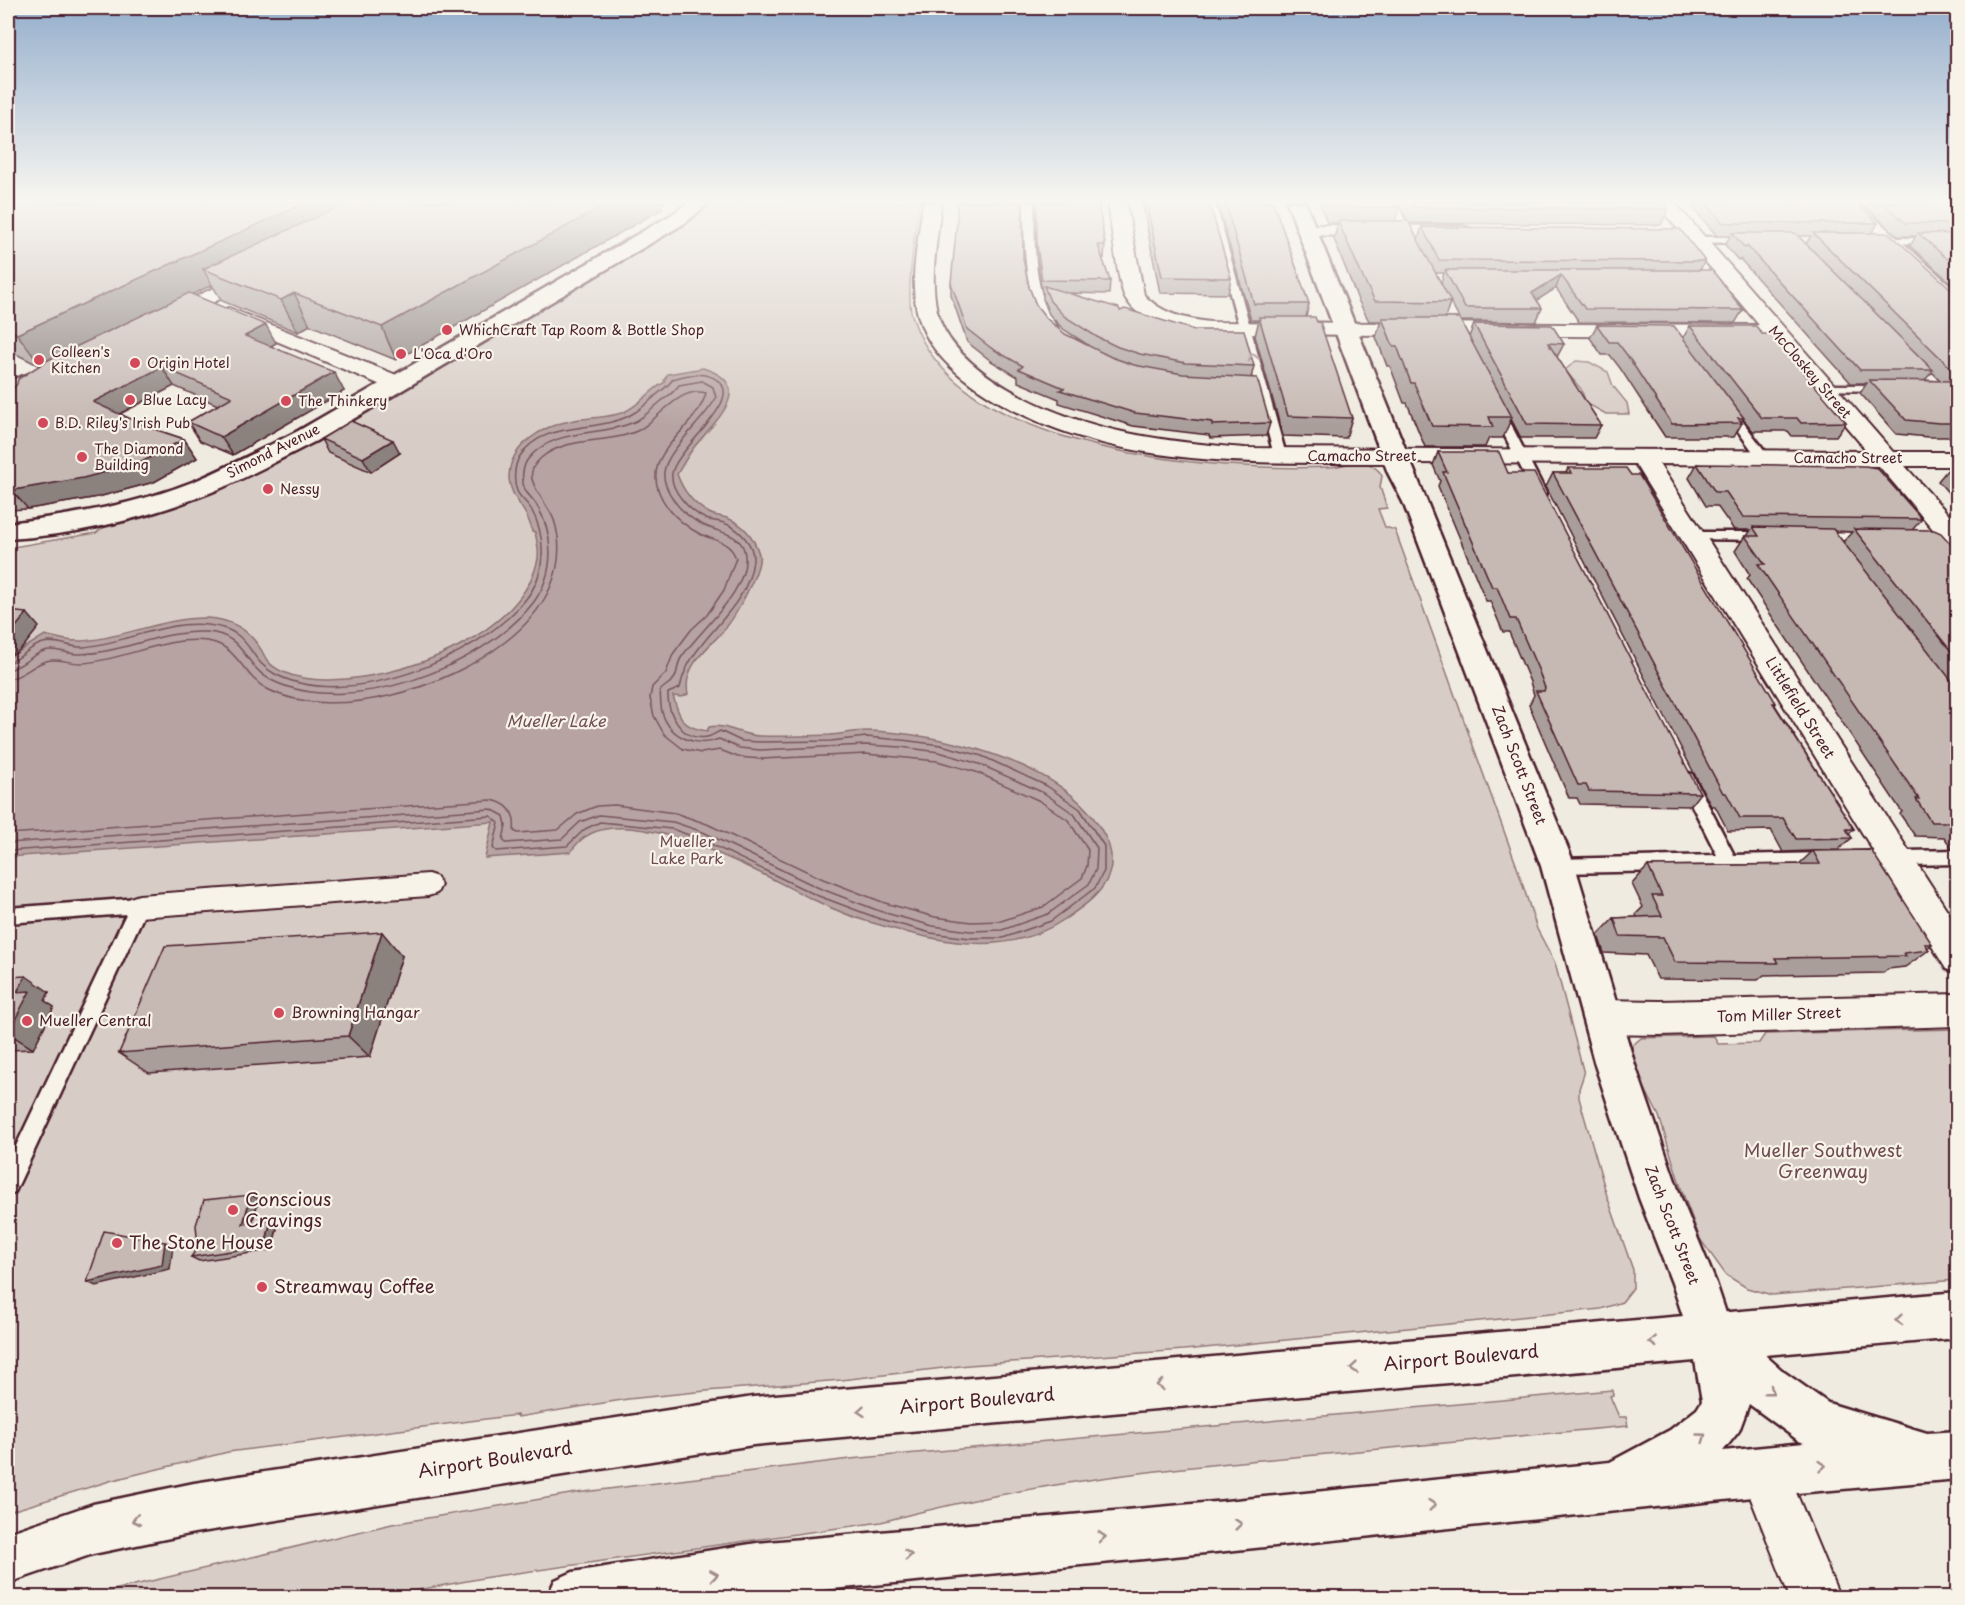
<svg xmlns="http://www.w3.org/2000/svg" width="1965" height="1605" font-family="'Playpen Sans',sans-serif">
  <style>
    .green { fill: #d8cdc6; stroke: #917678; stroke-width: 1.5 }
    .water { fill: #b7a4a2; stroke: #8b6f72; stroke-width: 1.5 }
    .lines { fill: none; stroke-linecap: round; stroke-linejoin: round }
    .shore { stroke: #76545b; stroke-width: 1.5 }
    .service-casing { stroke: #4a1f2b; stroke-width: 5 }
    .pedestrian-casing { stroke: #4a1f2b; stroke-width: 4 }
    .minor-casing { stroke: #4a1f2b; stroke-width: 4 }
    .tertiary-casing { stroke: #4a1f2b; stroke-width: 5 }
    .primary-casing { stroke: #4a1f2b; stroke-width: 5 }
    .service { fill: #f7f3e8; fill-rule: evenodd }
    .pedestrian { fill: #f7f3e8; fill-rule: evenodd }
    .minor { fill: #f7f3e8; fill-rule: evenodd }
    .tertiary { fill: #f7f3e8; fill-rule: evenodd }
    .primary { fill: #f7f3e8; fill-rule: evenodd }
    .wall { fill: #aa9e9a; stroke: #4a1f2b; stroke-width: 1.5; fill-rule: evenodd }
    .shaded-wall { fill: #8b817d; stroke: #4a1f2b; stroke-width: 1.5 }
    .building { fill: #c6b8b3; stroke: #4a1f2b; stroke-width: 1.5 }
    .oneway { stroke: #a0898a }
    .poi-dot { fill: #d1495b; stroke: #f7f3e8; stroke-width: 2 }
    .labels { text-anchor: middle; stroke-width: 4.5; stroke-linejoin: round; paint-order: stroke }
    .far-poi-label { font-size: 14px; fill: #4a1f2b; stroke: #f7f3e8; text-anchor: start }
    .far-street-label { font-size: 14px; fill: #4a1f2b; stroke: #f7f3e8 }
    .street-label { font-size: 15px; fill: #4a1f2b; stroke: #f7f3e8 }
    .park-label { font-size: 15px; fill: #6e4a52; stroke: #f7f3e8 }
    .poi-label { font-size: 15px; fill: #4a1f2b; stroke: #f7f3e8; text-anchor: start }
    .water-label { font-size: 16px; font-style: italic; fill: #704e55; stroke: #f7f3e8 }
    .near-park-label { font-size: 18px; fill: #6e4a52; stroke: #f7f3e8 }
    .near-poi-label { font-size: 18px; fill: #4a1f2b; stroke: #f7f3e8; text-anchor: start }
    .near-street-label { font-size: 18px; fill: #4a1f2b; stroke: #f7f3e8 }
  </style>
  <rect width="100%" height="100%" fill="#f0ebe0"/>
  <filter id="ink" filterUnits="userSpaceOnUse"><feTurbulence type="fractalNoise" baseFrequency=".0167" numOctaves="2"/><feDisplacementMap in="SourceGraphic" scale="12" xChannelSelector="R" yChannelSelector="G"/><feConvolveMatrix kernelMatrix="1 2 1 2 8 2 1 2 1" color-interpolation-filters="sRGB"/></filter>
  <g filter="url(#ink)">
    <path class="green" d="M 714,202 L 919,202 C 916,229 905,292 912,315 C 946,433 1144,462 1246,466 C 1273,468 1301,468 1328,467 C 1339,467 1349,462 1360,463 C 1369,464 1378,467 1382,476 L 1380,487 L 1387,508 L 1378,509 L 1385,527 L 1395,530 L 1517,867 L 1537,929 L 1555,963 L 1584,1074 L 1579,1089 L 1579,1098 L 1607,1196 L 1633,1270 L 1633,1288 L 1622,1302 L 1601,1309 L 1184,1350 L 969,1365 L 841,1380 L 706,1391 L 628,1399 L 518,1417 L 517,1415 L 228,1452 L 113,1480 L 8,1512 L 8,542 L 13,547 L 96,533 L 105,526 L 185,503 L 215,491 L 220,485 L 250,472 L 268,468 L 689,221 Z
      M 1576,361 L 1589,362 L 1608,372 L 1613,386 L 1627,403 L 1629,414 L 1606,414 L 1586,403 L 1581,389 L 1565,370 Z
      M 1957,1029 L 1957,1280 L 1772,1295 L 1747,1288 L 1726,1275 L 1700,1239 L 1682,1191 L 1659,1116 L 1631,1062 L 1633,1045 L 1641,1038 L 1714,1036 L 1718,1044 L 1759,1043 L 1765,1034 Z
      M 1612,1390 L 1613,1395 L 1610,1396 L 1619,1417 L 1626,1417 L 1628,1426 C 1524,1436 1420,1445 1316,1455 C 1169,1468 1024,1483 881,1522 L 489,1577 L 379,1597 L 84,1597 L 392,1524 L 576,1493 L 850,1459 Z"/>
    <path class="water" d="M 703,368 C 761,386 711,424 692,450 C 687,457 682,466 677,474 C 683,491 693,504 709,513 C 714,516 721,516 727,518 C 743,524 754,537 759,554 C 761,562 756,573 753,580 C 745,597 737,614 725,629 C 709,648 682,665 688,694 L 682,697 L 673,696 C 680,719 682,727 707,731 L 709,727 C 727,723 740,736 760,736 C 783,737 807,736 830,735 C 842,734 855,731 867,731 C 936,732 1054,761 1095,820 C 1106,836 1116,853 1109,874 C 1102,895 1082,907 1065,919 C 1008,958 941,943 880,925 C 856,919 832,909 810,898 C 762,875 609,785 571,852 L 485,858 L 493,822 L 8,857 L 8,658 L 45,635 C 57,638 69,642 81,641 C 122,639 163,617 207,618 C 229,619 248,629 260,648 C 263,652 264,656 267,660 C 274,670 291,676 303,678 C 376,690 517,643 537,563 C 540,553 537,542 535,532 L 532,532 C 529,510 511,500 509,479 C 508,446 542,426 570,421 C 588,417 606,419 624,412 C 640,405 650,390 665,382 L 664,380 L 668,374 Z"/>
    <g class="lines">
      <path class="shore" d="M 8,663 C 21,659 30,646 43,643 C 56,639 70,648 84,647 C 126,643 165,620 208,625 C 254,630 245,658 275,674 C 347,712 479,658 526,599 C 546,574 547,537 531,509 C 527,502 520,498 517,491 C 513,481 514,465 520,456 C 541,424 583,431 615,421 C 631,417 642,408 653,398 C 660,391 668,387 673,379 C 686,375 705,371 717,380 C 747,399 674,450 672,474 C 670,491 691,512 706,519 C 712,521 718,521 724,523 C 738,528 754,543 753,560 C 748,613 689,638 680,688 L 668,693 C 667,713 682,742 707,737 C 712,736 716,733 720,731 L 741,741 L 760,742 L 831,741 L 866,737 L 902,740 L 941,745 L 982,756 L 1047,786 L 1080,809 L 1104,846 L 1104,871 L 1095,888 L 1051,921 L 1003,938 L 970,938 L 931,933 L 880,919 L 816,895 L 700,839 L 672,829 L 600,822 L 585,829 L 567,846 L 496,851 L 493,848 L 499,823 L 491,816 L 8,851
        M 8,670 C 22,667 31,655 44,651 C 56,647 68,655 80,654 C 123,653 162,630 206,632 C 246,634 243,667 273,681 C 350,718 483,667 533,603 C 555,574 555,535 536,504 C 533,499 528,495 525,490 C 521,481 522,467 528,459 C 552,429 596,436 629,424 C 641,420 650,411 659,403 C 666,397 674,393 679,385 L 702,381 L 713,387 L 716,398 C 704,421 667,449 664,472 C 663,480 666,487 670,494 C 677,507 689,518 703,525 C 716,532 740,533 744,550 C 754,588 699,630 681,658 C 677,664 678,673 674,679 C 670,684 664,686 660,691 C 661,699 660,708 663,715 C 671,738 698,748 719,739 L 739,748 L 760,750 L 866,745 L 901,747 L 939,752 L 979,764 L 1044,793 L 1074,814 L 1097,848 L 1096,869 L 1089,884 L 1048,914 L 1002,930 L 970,931 L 933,926 L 882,912 L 819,888 L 703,832 L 673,822 L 599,815 L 580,822 L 562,839 L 506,843 L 503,840 L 506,825 L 504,816 L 491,809 L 8,843
        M 8,679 C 23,677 32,665 46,661 C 58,657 70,664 83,663 C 124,660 165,636 207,641 C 238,645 242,676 267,689 C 336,724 448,687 505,642 C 543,613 570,569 554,520 C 549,507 535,492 532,479 C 530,471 535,463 541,458 C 568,435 609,445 639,430 C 660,418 679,386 706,393 C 695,435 629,455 668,508 C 676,518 688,528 700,534 C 715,541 729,540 736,558 L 724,590 L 707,615 L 691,630 L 673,654 L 666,673 L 652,687 L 650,698 L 654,716 L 664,734 L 683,749 L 701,753 L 720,750 L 738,757 L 761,759 L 866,754 L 937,761 L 976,772 L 1040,801 L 1068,820 L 1088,850 L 1087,866 L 1082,878 L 1043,907 L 1001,921 L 971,922 L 935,917 L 885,903 L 823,879 L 707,824 L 675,813 L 615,805 L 597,806 L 577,814 L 558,830 L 518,833 L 514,831 C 516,814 509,803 491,800 L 8,834"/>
      <g class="service-casing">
        <path id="service" d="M 1024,202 L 1034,202 C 1035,246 1032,290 1057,327 L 1052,330 L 1048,329 C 1022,291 1025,247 1024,202 Z
          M 1205,202 L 1215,202 L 1286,455 L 1284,458 L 1280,459 L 1274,455 Z
          M 1386,202 L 1396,202 L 1415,240 L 1413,242 L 1405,240 Z
          M 1750,237 L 1753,238 L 1753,242 L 1696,243 L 1691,240 L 1696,237 Z
          M 1877,238 L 1958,238 L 1958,244 L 1874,243 L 1874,239 Z
          M 1825,385 L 1884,385 L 1890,388 L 1884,391 L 1821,390 L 1819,388 Z
          M 1727,404 L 1731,406 L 1768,455 L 1770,458 L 1768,461 L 1760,461 L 1721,408 Z
          M 1497,405 L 1503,409 L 1546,493 L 1545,496 L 1540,497 L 1534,493 L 1491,409 Z
          M 1692,532 L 1768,532 L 1775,536 L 1768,540 L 1687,539 L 1685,536 L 1687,533 Z
          M 1817,532 L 1870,533 L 1877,537 L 1870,541 L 1812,539 L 1810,536 L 1812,533 Z
          M 1686,772 L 1692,774 L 1734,855 L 1824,853 L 1830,855 L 1833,860 L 1830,865 L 1729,870 L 1558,873 L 1552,871 L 1549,866 L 1552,861 L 1558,859 L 1717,855 L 1678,778 L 1680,774 Z
          M 1958,850 L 1958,864 L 1853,866 L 1847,864 L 1844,859 L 1847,854 L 1853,852 Z
          M 139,898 L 145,901 L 148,906 L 15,1192 L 8,1195 L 8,1163 L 126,914 L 8,923 L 8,908 Z"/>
      </g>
      <g class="pedestrian-casing">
        <path id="pedestrian" d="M 428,874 L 437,877 L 441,885 L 437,893 L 428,896 L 139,917 L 130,914 L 126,906 L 130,898 L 139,895 Z"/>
      </g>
      <g class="minor-casing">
        <path id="minor" d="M 923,202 L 941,202 C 938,237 929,276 937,311 C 944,341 969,363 994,380 C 1070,430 1156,441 1245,448 L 1867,451 L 1770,337 L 1210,334 C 1182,331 1142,326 1126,299 C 1118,288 1111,220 1108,202 L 1126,202 L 1144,295 C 1162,314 1185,319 1210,322 L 1759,325 L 1655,202 L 1674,202 L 1893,452 L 1958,452 L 1958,466 L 1905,466 L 1958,525 L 1958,550 L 1949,548 L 1879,466 L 1659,464 L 1958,927 L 1958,973 L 1946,969 L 1635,464 C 1559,464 1483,463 1408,463 C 1265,462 1104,474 980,390 C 956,374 931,352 921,324 C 906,286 919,241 923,202 Z
          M 1837,202 L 1857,202 L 1958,292 L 1958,309 L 1951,307 Z
          M 1307,225 L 1463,226 L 1470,228 L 1472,232 L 1470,236 L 1463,238 L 1300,235 L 1298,231 L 1300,227 Z
          M 255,269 L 262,271 L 265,275 L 262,279 L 174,321 L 160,321 L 157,317 L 160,313 Z
          M 229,308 L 404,378 L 407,383 L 404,388 L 396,390 L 388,388 L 222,318 L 219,314 L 222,310 Z
          M 55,365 L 63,366 L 66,371 L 63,376 L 8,394 L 8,381 Z
          M 1958,994 L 1958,1026 L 1660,1035 L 1600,1034 L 1587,1029 L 1582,1017 L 1587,1005 L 1600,1000 L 1660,1001 Z
          M 1763,1448 L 1780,1454 L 1840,1598 L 1790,1598 L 1740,1471 L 1746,1454 Z"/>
      </g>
      <g class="tertiary-casing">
        <path id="tertiary" d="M 689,202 L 710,202 L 685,223 L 316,441 C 282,458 248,477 212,492 C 148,518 77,535 8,539 L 8,523 C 72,515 135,505 195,481 C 230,466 264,448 298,431 L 671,215 Z
          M 1287,202 L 1305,202 L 1575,866 L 1635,1065 L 1681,1198 L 1716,1283 L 1734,1337 L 1727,1353 L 1711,1360 L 1695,1353 L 1672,1283 L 1639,1198 L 1595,1065 L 1541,866 L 1403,502 L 1388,473 Z"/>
      </g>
      <g class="primary-casing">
        <path id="primary" d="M 1958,1292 L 1958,1338 L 1765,1355 L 1784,1372 L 1828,1403 L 1927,1433 L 1958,1431 L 1958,1479 L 1763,1496 L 1226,1551 L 739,1598 L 547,1598 L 555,1580 L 573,1572 L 757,1543 L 1226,1501 L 1610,1462 L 1670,1430 L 1697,1409 L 1702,1401 L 1695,1361 L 753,1445 L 194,1533 L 93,1554 L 8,1583 L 8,1533 L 93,1504 L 194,1483 L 753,1397 ZM 1749,1404 L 1799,1441 L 1804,1443 L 1723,1451 L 1739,1431 Z"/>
      </g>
      <use href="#service" class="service"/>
      <use href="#pedestrian" class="pedestrian"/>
      <use href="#minor" class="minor"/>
      <use href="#tertiary" class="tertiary"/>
      <use href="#primary" class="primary"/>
    </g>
    <path class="wall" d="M 8,202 L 661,205 L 662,209 L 396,360 L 310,325 L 298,332 L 222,301 L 212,285 L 192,294 L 276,343 L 271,346 L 344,391 L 233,455 L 200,441 L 188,422 L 218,405 L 174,386 L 120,414 L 148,427 L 184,439 L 197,458 L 154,482 L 98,497 L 28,509 L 8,510 L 8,395 L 40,366 L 8,350 Z
      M 1036,202 L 1098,202 L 1105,245 L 1104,258 L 1102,257 L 1110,281 L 1109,294 L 1070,293 L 1120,311 L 1254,366 L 1251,378 L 1270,423 L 1266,436 L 1210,438 L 1209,435 L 1133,426 L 1059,403 L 1059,399 L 1018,382 L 1018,377 L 991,361 L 967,342 L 951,295 L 951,283 L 1023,259 L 1029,287 L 1036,305 L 1047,319 L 1065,334 L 1088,345 L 1063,329 L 1049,314 L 1043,299 L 1043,293 L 1042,293 L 1037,258 Z
      M 1142,202 L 1209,202 L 1231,278 L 1228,294 L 1160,293 Z
      M 1217,202 L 1273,202 L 1309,304 L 1306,317 L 1352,418 L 1346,438 L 1283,436 L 1255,336 L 1259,320 L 1251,320 Z
      M 1319,202 L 1396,202 L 1399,207 L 1395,221 L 1408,221 L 1397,202 L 1663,202 L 1668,209 L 1661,225 L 1409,223 L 1418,239 L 1422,227 L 1705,261 L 1700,270 L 1743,310 L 1735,323 L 1579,322 L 1556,288 L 1537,300 L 1542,308 L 1536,322 L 1461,321 L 1469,337 L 1474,324 L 1564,344 L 1557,357 L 1601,425 L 1594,438 L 1521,438 L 1511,419 L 1503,438 L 1489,438 L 1485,447 L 1425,447 L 1407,403 L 1404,403 L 1390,366 L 1387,366 L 1376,337 L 1381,321 L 1369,321 L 1358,300 L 1334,239 L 1338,223 L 1327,223 ZM 1435,273 L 1444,273 L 1441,283 ZM 1450,302 L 1459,318 L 1445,318 Z
      M 1696,202 L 1855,202 L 1878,223 L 1872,233 L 1958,295 L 1958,437 L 1928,437 L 1896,434 L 1860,393 L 1867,383 L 1851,383 L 1740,259 L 1738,260 L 1725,245 L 1730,236 L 1717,236 L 1693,208 ZM 1798,236 L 1811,236 L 1806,244 ZM 1932,372 L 1941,381 L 1925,380 Z
      M 1870,202 L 1958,202 L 1958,289 L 1910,246 L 1916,236 L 1898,236 L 1866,207 Z
      M 1597,325 L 1683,338 L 1690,326 L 1762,334 L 1846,422 L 1836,436 L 1792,436 L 1788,431 L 1753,431 L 1743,419 L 1741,422 L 1742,423 L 1734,437 L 1665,437 L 1620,368 L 1610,355 L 1602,355 L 1590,338 Z
      M 321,439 L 400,453 L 371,472 L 328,453 Z
      M 1438,452 L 1508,473 L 1700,793 L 1690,806 L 1580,804 L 1577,798 L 1569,798 L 1529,705 L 1534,695 L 1530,682 L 1509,632 L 1503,632 L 1490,601 L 1486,601 L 1438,486 L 1440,481 L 1433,465 Z
      M 1697,464 L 1922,519 L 1913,529 L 1958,552 L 1958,848 L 1952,848 L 1944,837 L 1915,836 L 1900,814 L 1902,812 L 1747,579 L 1750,575 L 1735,551 L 1745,536 L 1747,536 L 1751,530 L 1734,530 L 1717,506 L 1706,506 L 1689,478 ZM 1834,531 L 1852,532 L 1843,542 Z
      M 1568,468 L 1776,703 L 1775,705 L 1854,829 L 1849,834 L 1852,838 L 1838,850 L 1783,852 L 1771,830 L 1728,831 L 1715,806 L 1711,806 L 1546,487 L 1553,473 L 1566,473 Z
      M 1949,468 L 1958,468 L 1958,504 L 1938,481 Z
      M 1813,851 L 1932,944 L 1927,948 L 1929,950 L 1905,967 L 1888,969 L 1883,973 L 1764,975 L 1758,980 L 1658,979 L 1646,955 L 1604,953 L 1598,935 L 1614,918 L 1637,917 L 1636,914 L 1643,907 L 1632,884 L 1648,866 L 1799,864 Z
      M 402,956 L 370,1057 L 149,1073 L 119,1053 Z
      M 8,977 L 49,992 L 45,1001 L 54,1007 L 33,1049 L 8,1050 Z
      M 251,1195 L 259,1199 L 252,1223 L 278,1224 L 272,1250 L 199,1261 L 191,1257 Z"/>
    <path class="shaded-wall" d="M 307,202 L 386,202 L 203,269 L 212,285 L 41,366 L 17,334 Z
      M 611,202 L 665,202 L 661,205 L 662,209 L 396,360 L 382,327 Z
      M 1561,275 L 1556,288 L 1527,307 L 1532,293 Z
      M 294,293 L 310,325 L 298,332 L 281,300 Z
      M 266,325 L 276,343 L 256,354 L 245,336 Z
      M 162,367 L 174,386 L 107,420 L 93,402 Z
      M 334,372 L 344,391 L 233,455 L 221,437 Z
      M 184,439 L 197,458 L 154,482 L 98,497 L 28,509 L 12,491 Z
      M 393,440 L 400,453 L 371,472 L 363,458 Z
      M 27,613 L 39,627 L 24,646 L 16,653 L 8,655 L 8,635 Z
      M 382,932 L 402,956 L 370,1057 L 348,1036 Z
      M 26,976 L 49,992 L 45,1001 L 54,1007 L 33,1049 L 8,1033 L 17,992 Z
      M 251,1195 L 259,1199 L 250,1228 L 243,1224 Z
      M 271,1220 L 278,1224 L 272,1250 L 265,1246 Z
      M 165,1242 L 173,1246 L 170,1269 L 96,1286 L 87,1282 Z"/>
    <path class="building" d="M 8,202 L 307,202 L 17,334 L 8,329 Z
      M 349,202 L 611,202 L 382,327 L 294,293 L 281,300 L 203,269 Z
      M 957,202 L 1022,202 L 1023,259 L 1029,287 L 1036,305 L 1047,319 L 1065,334 L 1111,357 L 1134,365 L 1183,374 L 1257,378 L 1270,423 L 1212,425 L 1212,422 L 1135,413 L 1060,390 L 1064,388 L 1019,369 L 1023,366 L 991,348 L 967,329 L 951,283 L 957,221 Z
      M 1037,202 L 1098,202 L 1105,245 L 1098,245 L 1110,281 L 1042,280 L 1037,245 Z
      M 1146,202 L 1209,202 L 1231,278 L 1162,277 Z
      M 1225,202 L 1273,202 L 1309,304 L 1254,304 Z
      M 1329,202 L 1396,202 L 1399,207 L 1331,207 Z
      M 1411,202 L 1663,202 L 1668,209 L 1414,207 Z
      M 1705,202 L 1855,202 L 1878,223 L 1723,223 Z
      M 1882,202 L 1958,202 L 1958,224 L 1906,223 Z
      M 1338,221 L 1408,221 L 1451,302 L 1375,301 L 1364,280 Z
      M 1422,227 L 1680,229 L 1705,261 L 1439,260 Z
      M 1732,233 L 1795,233 L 1933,370 L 1860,370 L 1747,246 L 1745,248 Z
      M 1813,233 L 1889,233 L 1958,295 L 1958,370 L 1953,370 Z
      M 1918,233 L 1958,234 L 1958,268 Z
      M 1445,270 L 1712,270 L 1743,310 L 1585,309 L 1561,275 L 1532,293 L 1542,308 L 1465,308 Z
      M 1044,286 L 1119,308 L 1120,311 L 1125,309 L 1194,330 L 1244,330 L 1254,366 L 1186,363 L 1140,354 L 1118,347 L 1097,337 L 1064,316 L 1050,301 Z
      M 189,293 L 266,325 L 245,336 L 334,372 L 221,437 L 188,422 L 232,397 L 162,367 L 93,402 L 148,427 L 184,439 L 140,463 L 83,478 L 8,491 L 8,395 L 17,384 L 18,379 L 48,360 Z
      M 1259,317 L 1315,317 L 1317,322 L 1320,322 L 1352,418 L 1288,416 Z
      M 1382,318 L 1459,318 L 1512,417 L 1489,417 L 1493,427 L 1432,426 L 1414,383 L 1411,383 L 1397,346 L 1393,346 Z
      M 1474,324 L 1552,325 L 1564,344 L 1548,343 L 1601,425 L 1527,424 Z
      M 1597,325 L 1674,326 L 1744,418 L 1738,418 L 1742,423 L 1672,424 L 1627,355 L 1617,342 L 1609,342 Z
      M 1690,326 L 1756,326 L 1762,334 L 1771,334 L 1846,422 L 1801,423 L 1797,418 L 1762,418 Z
      M 1869,380 L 1958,381 L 1958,423 L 1939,423 L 1906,420 Z
      M 351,421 L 393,440 L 363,458 L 321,439 Z
      M 1438,452 L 1499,452 L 1508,473 L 1534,473 L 1700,793 L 1589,791 L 1586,785 L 1578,785 L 1536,691 L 1544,691 L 1545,688 L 1538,669 L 1516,619 L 1510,619 L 1497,587 L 1492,587 L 1443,472 L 1447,472 Z
      M 1697,464 L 1865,466 L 1877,468 L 1922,519 L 1743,517 L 1726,492 L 1715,492 Z
      M 1568,468 L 1626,468 L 1631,475 L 1639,475 L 1776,703 L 1773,703 L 1854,829 L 1846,829 L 1852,838 L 1796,839 L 1783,818 L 1740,818 L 1726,793 L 1723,793 L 1553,473 L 1572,473 Z
      M 1949,468 L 1958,468 L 1958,478 Z
      M 1753,527 L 1833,529 L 1958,689 L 1958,822 L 1931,822 L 1916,799 L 1919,799 L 1758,564 L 1765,564 L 1745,536 L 1759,536 Z
      M 1854,529 L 1934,530 L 1941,533 L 1958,552 L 1958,660 Z
      M 8,611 L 27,613 L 11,633 L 8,635 Z
      M 1871,850 L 1932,944 L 1925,944 L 1929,950 L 1904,953 L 1906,956 L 1775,958 L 1778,963 L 1675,962 L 1663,937 L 1620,936 L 1614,918 L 1662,916 L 1652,896 L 1662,896 L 1648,866 L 1820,864 L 1813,851 Z
      M 382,932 L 348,1036 L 119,1053 L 165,946 Z
      M 26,976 L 17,992 L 30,991 L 8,1033 L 8,977 Z
      M 251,1195 L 243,1224 L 271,1220 L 265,1246 L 191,1257 L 198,1247 L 196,1225 L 204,1200 Z
      M 104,1231 L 165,1242 L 162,1265 L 87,1282 Z"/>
    <defs><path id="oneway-chevron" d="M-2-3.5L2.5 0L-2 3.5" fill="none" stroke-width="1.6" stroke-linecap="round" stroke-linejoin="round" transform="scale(1.5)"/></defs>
    <g class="oneway">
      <use href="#oneway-chevron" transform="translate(1253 357) rotate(-106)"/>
      <use href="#oneway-chevron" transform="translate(1899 1320) rotate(175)"/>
      <use href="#oneway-chevron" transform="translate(1653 1342) rotate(177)"/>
      <use href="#oneway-chevron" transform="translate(1354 1368) rotate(175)"/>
      <use href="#oneway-chevron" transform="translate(1160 1385) rotate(175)"/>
      <use href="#oneway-chevron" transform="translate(1770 1391) rotate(38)"/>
      <use href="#oneway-chevron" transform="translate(861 1411) rotate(175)"/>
      <use href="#oneway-chevron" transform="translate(1702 1437) rotate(-36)"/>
      <use href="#oneway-chevron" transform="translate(1822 1466) rotate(-5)"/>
      <use href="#oneway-chevron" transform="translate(1432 1505) rotate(-6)"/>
      <use href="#oneway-chevron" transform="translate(136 1520) rotate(168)"/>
      <use href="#oneway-chevron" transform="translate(1238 1524) rotate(-6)"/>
      <use href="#oneway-chevron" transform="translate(1102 1537) rotate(-5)"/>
      <use href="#oneway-chevron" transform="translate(908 1555) rotate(-5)"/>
      <use href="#oneway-chevron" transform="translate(714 1575) rotate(-9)"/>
    </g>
  </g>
  <linearGradient id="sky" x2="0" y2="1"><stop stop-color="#94aecc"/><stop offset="0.47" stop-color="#f8f6f1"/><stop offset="1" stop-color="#f8f6f1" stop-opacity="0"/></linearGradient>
  <rect width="1965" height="427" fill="url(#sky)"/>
  <g class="poi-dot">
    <circle cx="447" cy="330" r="6"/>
    <circle cx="401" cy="354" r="6"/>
    <circle cx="39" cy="360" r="6"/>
    <circle cx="135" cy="363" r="6"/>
    <circle cx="130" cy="400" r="6"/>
    <circle cx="286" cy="401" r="6"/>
    <circle cx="43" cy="423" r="6"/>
    <circle cx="82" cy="457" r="6"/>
    <circle cx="268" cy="489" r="6"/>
    <circle cx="279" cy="1013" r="6"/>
    <circle cx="27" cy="1021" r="6"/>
    <circle cx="233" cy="1210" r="6"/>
    <circle cx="117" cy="1243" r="6"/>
    <circle cx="262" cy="1287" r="6"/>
  </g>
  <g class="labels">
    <g class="far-poi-label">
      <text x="459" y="335">WhichCraft Tap Room &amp; Bottle Shop</text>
      <text x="51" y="357">Colleen's<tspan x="51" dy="16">Kitchen</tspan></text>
      <text x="413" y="359">L'Oca d'Oro</text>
      <text x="147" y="368">Origin Hotel</text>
      <text x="142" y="405">Blue Lacy</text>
      <text x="298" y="406">The Thinkery</text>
      <text x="55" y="428">B.D. Riley's Irish Pub</text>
      <text x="94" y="454">The Diamond<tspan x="94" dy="16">Building</tspan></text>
      <text x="280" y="494">Nessy</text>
    </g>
    <g class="far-street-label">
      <text transform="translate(1810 372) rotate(49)" y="5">McCloskey Street</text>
      <text transform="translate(273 451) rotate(-27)" y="5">Simond Avenue</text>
      <text x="1362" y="461">Camacho Street</text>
      <text x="1848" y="463">Camacho Street</text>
    </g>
    <g class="street-label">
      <text transform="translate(1800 708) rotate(58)" y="5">Littlefield Street</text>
      <text transform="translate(1519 765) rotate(69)" y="5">Zach Scott Street</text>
      <text transform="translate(1779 1015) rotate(-2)" y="5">Tom Miller Street</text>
      <text transform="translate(1672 1225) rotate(69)" y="5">Zach Scott Street</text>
    </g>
    <g class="park-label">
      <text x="687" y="847">Mueller<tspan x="687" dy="17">Lake Park</tspan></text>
    </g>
    <g class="poi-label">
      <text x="291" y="1018">Browning Hangar</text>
      <text x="39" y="1026">Mueller Central</text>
    </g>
    <g class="water-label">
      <text x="556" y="727">Mueller Lake</text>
    </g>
    <g class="near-park-label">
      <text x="1823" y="1157">Mueller Southwest<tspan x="1823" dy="21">Greenway</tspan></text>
    </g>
    <g class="near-poi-label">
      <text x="245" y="1206">Conscious<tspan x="245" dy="21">Cravings</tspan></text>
      <text x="129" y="1249">The Stone House</text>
      <text x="274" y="1293">Streamway Coffee</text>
    </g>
    <g class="near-street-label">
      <text transform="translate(1461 1358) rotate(-5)" y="6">Airport Boulevard</text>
      <text transform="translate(977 1401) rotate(-5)" y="6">Airport Boulevard</text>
      <text transform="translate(495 1460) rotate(-9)" y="6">Airport Boulevard</text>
    </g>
  </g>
  <rect width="1965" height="1605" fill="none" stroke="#f7f3e8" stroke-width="30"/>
  <rect x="15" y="15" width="1935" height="1575" fill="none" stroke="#4a1f2b" stroke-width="2" filter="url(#ink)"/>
</svg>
